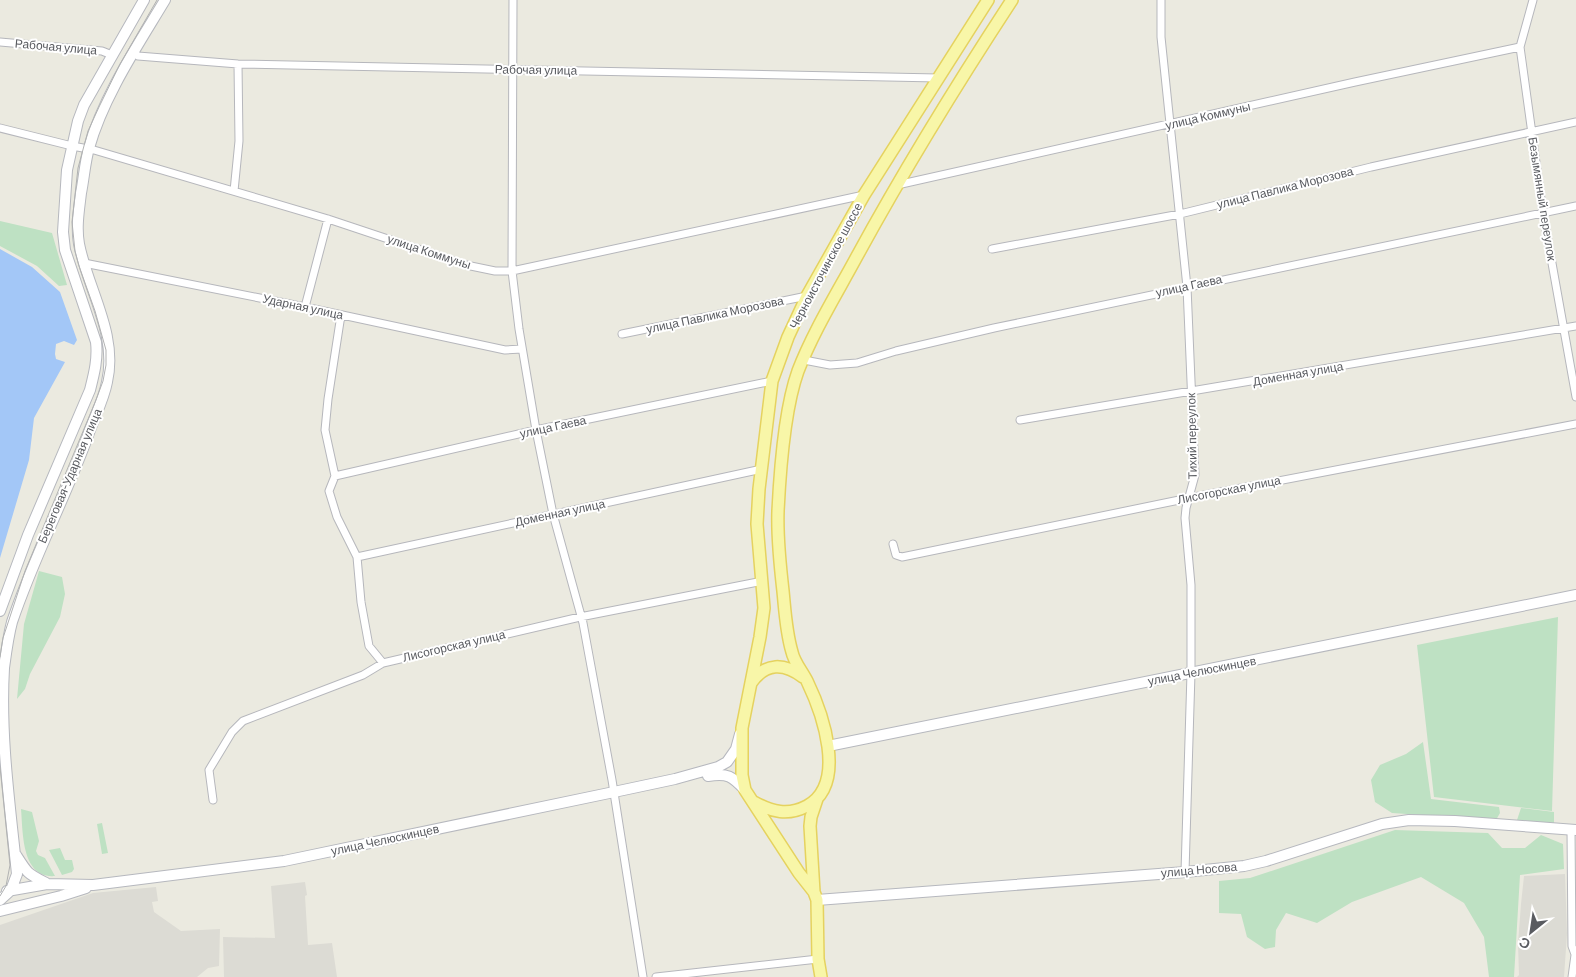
<svg xmlns="http://www.w3.org/2000/svg" width="1576" height="977" font-family="Barlow,sans-serif">
  <style>
    .industrial { fill: #dcdbd4 }
    .green { fill: #bee1c3 }
    .water { fill: #a3c7f7 }
    .lines { fill: none; stroke-linecap: round; stroke-linejoin: round }
    .street-casing { stroke: #b6b7bc; stroke-width: 9 }
    .secondary-casing { stroke: #b6b8be; stroke-width: 12 }
    .primary-casing { stroke: #e5d25f; stroke-width: 14 }
    .street { stroke: #fff; stroke-width: 7 }
    .secondary { stroke: #fff; stroke-width: 10 }
    .primary { stroke: #f8f6a8; stroke-width: 11 }
    .tram { stroke: #b1b2b2; stroke-width: 1 }
    .labels { text-anchor: middle; stroke-width: 4; stroke-linejoin: round; paint-order: stroke }
    .street-label { font-size: 12px; fill: #595b60; stroke: #fff }
  </style>
  <rect width="100%" height="100%" fill="#ebeae0"/>
  <path class="industrial" d="M 1565,874 L 1567,934 L 1564,977 L 1517,977 L 1519,975 L 1518,944 L 1521,904 L 1524,876 Z
    M 305,882 L 307,895 L 305,896 L 308,945 L 332,943 L 337,977 L 224,977 L 223,937 L 275,938 L 271,886 Z
    M 156,887 L 158,901 L 152,902 L 154,912 L 181,931 L 220,929 L 219,966 L 208,968 L 197,977 L 0,977 L 0,925 L 93,893 Z"/>
  <path class="green" d="M 0,221 L 52,233 L 67,285 L 59,286 L 37,266 L 0,246 Z
    M 39,571 L 62,577 L 65,594 L 60,617 L 30,674 L 25,689 L 17,699 L 24,624 Z
    M 1558,617 L 1552,811 L 1434,797 L 1417,645 Z
    M 1423,742 L 1431,799 L 1499,807 L 1500,813 L 1496,820 L 1392,813 L 1375,802 L 1371,780 L 1380,765 L 1406,754 Z
    M 1521,808 L 1554,812 L 1554,823 L 1517,820 Z
    M 21,809 L 32,812 L 39,841 L 36,851 L 38,855 L 45,858 L 55,876 C 21,879 23,831 21,809 Z
    M 102,823 L 108,853 L 102,854 L 97,824 Z
    M 1395,830 L 1488,833 L 1502,848 L 1525,848 L 1541,835 L 1563,844 L 1564,869 L 1520,875 L 1514,977 L 1489,977 L 1484,937 L 1464,903 L 1421,877 L 1352,902 L 1317,923 L 1286,913 L 1276,930 L 1275,947 L 1265,949 L 1247,937 L 1241,914 L 1219,913 L 1219,881 L 1250,878 Z
    M 60,848 L 65,860 L 72,860 L 74,869 L 72,872 L 62,875 L 49,850 Z"/>
  <path class="water" d="M 0,249 L 32,267 L 60,292 L 77,340 L 74,345 L 64,341 L 56,344 L 55,354 L 56,359 L 65,362 L 34,418 L 29,460 L 0,558 Z"/>
  <g class="lines">
    <g class="street-casing">
      <path id="street" d="M 513,0 L 512,271 L 519,329 L 536,430 L 553,514 L 583,623 L 612,780 L 643,977
        M 1161,0 L 1161,37 L 1187,287 L 1195,475 L 1186,508 L 1185,518 L 1191,585 L 1191,673 L 1185,872
        M 1533,0 L 1520,47 L 1543,213 L 1576,397
        M 0,42 L 102,51 L 112,55
        M 134,52 L 138,56 L 238,64 L 938,78
        M 0,128 L 72,146 L 94,150 L 328,219 L 466,265 L 495,271 L 512,271 L 864,195
        M 897,185 L 1355,82 L 1520,47
        M 234,191 L 239,141 L 238,64
        M 992,249 L 1180,214 L 1371,167 L 1576,122
        M 84,263 L 305,307 L 505,350 L 522,349
        M 305,307 L 328,219
        M 341,315 L 328,399 L 325,430 L 335,476 L 329,491 L 337,517 L 357,557 L 361,602 L 369,646 L 383,663
        M 622,334 L 807,296
        M 804,360 L 830,365 L 857,363 L 896,351 L 994,328 L 1576,206
        M 1020,420 L 1576,326
        M 335,476 L 536,430 L 772,381
        M 893,544 L 896,555 L 902,557 L 1189,498 L 1576,424
        M 357,557 L 762,469
        M 213,800 L 209,770 L 232,732 L 243,721 L 363,675 L 383,663 L 580,617 L 763,581
        M 1571,830 L 1572,946 L 1576,957
        M 656,977 L 818,959
        M 1572,977 L 1575,955"/>
    </g>
    <g class="secondary-casing">
      <path id="secondary" d="M 0,611 L 28,535 L 90,390 C 94,374 98,359 96,342 L 65,250 L 63,232 L 67,170 L 78,121 L 84,105 L 144,0
        M 828,746 L 1576,595
        M 708,776 C 728,773 732,776 745,790
        M 16,855 C 28,874 27,873 46,883
        M 7,891 L 47,884 L 93,885 L 284,861 L 614,792 L 675,779 L 718,767 L 727,762 L 736,749 L 740,734
        M 0,900 L 11,890 L 17,874 C 10,805 0,737 4,668 C 6,653 8,637 12,622 C 34,556 67,495 90,430 C 96,414 104,398 107,382 C 118,334 88,290 79,244 C 76,227 79,210 81,193 C 84,178 85,162 89,148 C 103,97 138,45 165,0
        M 817,900 L 1185,872 L 1244,866 L 1266,861 L 1382,824 L 1409,820 L 1455,821 L 1576,830
        M 0,911 L 61,896 L 86,888"/>
    </g>
    <g class="primary-casing">
      <path id="primary" d="M 751,683 C 766,662 784,663 803,677
        M 817,799 L 811,817 L 810,826 L 814,892 L 817,900 L 818,959 L 821,977
        M 754,802 C 772,812 788,816 807,806 C 848,784 822,712 807,681 C 802,671 794,662 792,652 C 786,632 785,611 783,591 C 780,565 777,538 778,511 C 780,470 784,410 798,371 C 813,332 836,295 856,258 C 904,170 957,84 1012,0
        M 814,892 L 799,873 L 745,790 L 742,775 L 742,728 L 760,637 L 764,608 L 757,524 L 759,489 L 772,381 L 788,337 L 807,296 L 864,195 L 988,0"/>
    </g>
    <use href="#street" class="street"/>
    <use href="#secondary" class="secondary"/>
    <use href="#primary" class="primary"/>
    <path class="tram" d="M 0,657 L 3,638 L 25,571 L 96,400 L 103,381 L 106,365 L 106,350 L 95,311 L 79,266 L 75,251 L 72,222 L 78,168 L 88,131 L 99,107 L 120,64 L 157,0
      M 0,767 L 10,865 L 6,886 L 0,896"/>
  </g>
  <g class="labels">
    <g class="street-label">
      <text transform="translate(56 47) rotate(5)" y="4">Рабочая улица</text>
      <text transform="translate(536 70) rotate(1)" y="4">Рабочая улица</text>
      <text transform="translate(1208 116) rotate(-13)" y="4">улица Коммуны</text>
      <text transform="translate(1285 188) rotate(-14)" y="4">улица Павлика Морозова</text>
      <text transform="translate(1542 199) rotate(81)" y="4">Безымянный переулок</text>
      <text transform="translate(429 252) rotate(18)" y="4">улица Коммуны</text>
      <text transform="translate(826 266) rotate(-62)" y="4">Черноисточинское шоссе</text>
      <text transform="translate(1189 286) rotate(-12)" y="4">улица Гаева</text>
      <text transform="translate(303 307) rotate(12)" y="4">Ударная улица</text>
      <text transform="translate(715 315) rotate(-12)" y="4">улица Павлика Морозова</text>
      <text transform="translate(1298 374) rotate(-10)" y="4">Доменная улица</text>
      <text transform="translate(553 427) rotate(-12)" y="4">улица Гаева</text>
      <text transform="translate(1192 436) rotate(-91)" y="4">Тихий переулок</text>
      <text transform="translate(70 476) rotate(-67)" y="4">Береговая-Ударная улица</text>
      <text transform="translate(1229 490) rotate(-11)" y="4">Лисогорская улица</text>
      <text transform="translate(560 513) rotate(-12)" y="4">Доменная улица</text>
      <text transform="translate(454 646) rotate(-13)" y="4">Лисогорская улица</text>
      <text transform="translate(1202 671) rotate(-11)" y="4">улица Челюскинцев</text>
      <text transform="translate(385 840) rotate(-12)" y="4">улица Челюскинцев</text>
      <text transform="translate(1199 870) rotate(-5)" y="4">улица Носова</text>
    </g>
  </g>
  <g transform="translate(1531 932) rotate(210)" stroke="#ffffff" stroke-width="4" paint-order="stroke">
  <path d="M0-4L9 19L0 12L-9 19Z" fill="#595b60"/>
  <text y="-8" font-size="14" font-weight="bold" text-anchor="middle" fill="#595b60">С</text>
  </g>
</svg>
